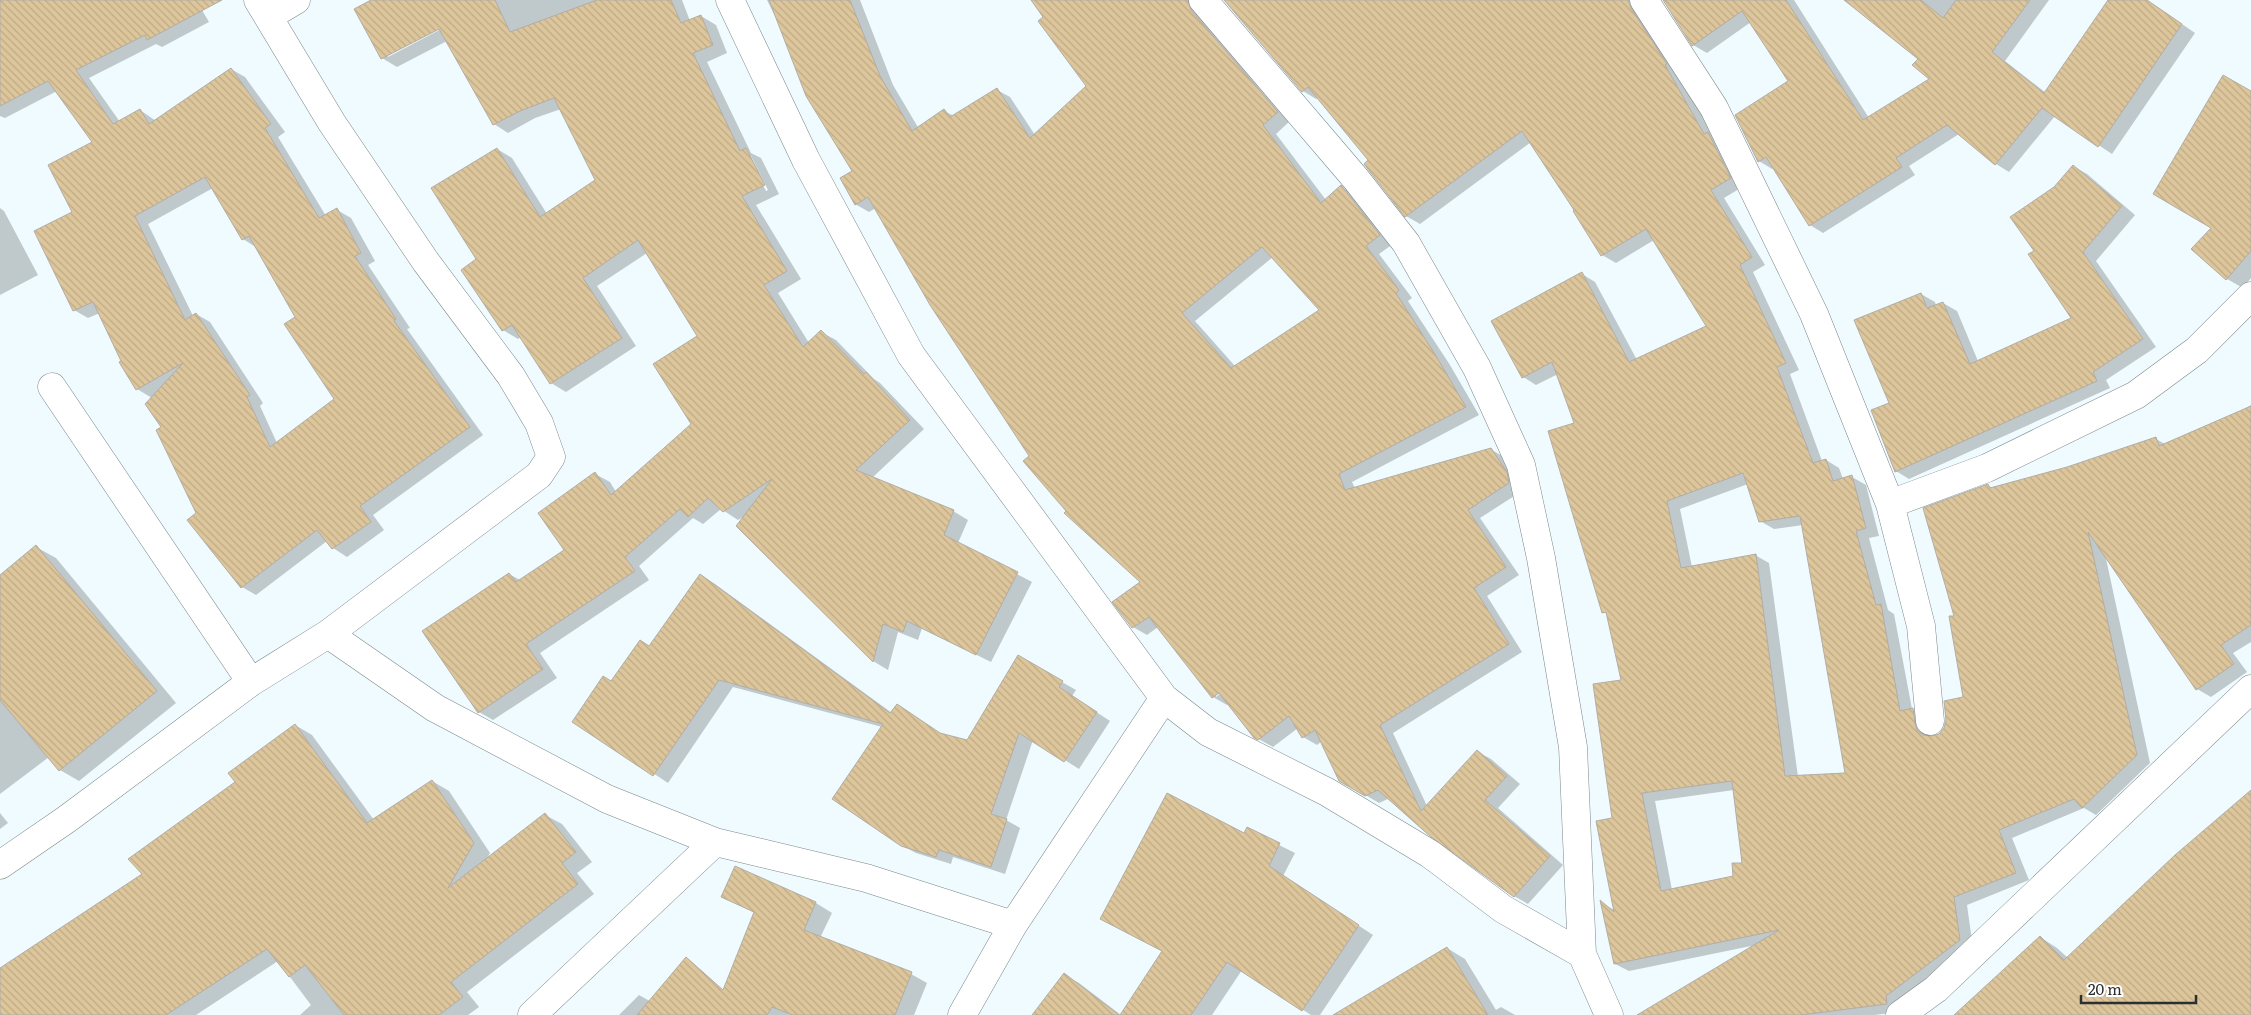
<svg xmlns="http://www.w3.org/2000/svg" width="2251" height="1015" font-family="Literata,serif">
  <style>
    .shadow { fill: #0003; fill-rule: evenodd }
    .building { fill: url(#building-back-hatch); stroke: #b2ada5; fill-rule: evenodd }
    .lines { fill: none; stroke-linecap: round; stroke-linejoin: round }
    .minor-casing { stroke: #7d878a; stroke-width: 29 }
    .minor { stroke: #fff; stroke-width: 28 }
  </style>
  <defs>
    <pattern id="building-back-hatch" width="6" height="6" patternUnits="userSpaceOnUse" patternTransform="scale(1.25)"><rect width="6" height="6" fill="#ddc69b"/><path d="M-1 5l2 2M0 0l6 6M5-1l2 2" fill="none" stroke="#beaa86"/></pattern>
  </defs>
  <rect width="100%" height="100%" fill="#effbfe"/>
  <path class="shadow" d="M 0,0 L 196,0 L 209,22 L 162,47 L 156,44 L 89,78 L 120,122 L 140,110 L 156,121 L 231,69 L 245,77 L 285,132 L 278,137 L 326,216 L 337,210 L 351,218 L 375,261 L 368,265 L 410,328 L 407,329 L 483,435 L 373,515 L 384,530 L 347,557 L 333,548 L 327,541 L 256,595 L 242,587 L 198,513 L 163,428 L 152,398 L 137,389 L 100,313 L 88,318 L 74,310 L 74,212 L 93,142 L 57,91 L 5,118 L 0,116 ZM 213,188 L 243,239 L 257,248 L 297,317 L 335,400 L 277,443 L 260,406 L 263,403 L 210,322 L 196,314 L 193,316 L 148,224 Z
    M 373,0 L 682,0 L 690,21 L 701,16 L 716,25 L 727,53 L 707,62 L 751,153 L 761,158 L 779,194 L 756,205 L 801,279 L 778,293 L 809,343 L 821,332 L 836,340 L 874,379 L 880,383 L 924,429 L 872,478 L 953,511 L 968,520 L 958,543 L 1032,582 L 991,662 L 922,628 L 918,640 L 898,632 L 888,670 L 873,661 L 738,526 L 746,515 L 738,520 L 721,509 L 703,524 L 693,518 L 639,566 L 649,580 L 540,653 L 557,678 L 493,720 L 479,712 L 509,574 L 520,580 L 566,550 L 595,474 L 610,482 L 616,492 L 693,425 L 699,337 L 647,253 L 597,286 L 636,346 L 566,392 L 551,383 L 521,337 L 518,339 L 503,330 L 478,260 L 497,149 L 512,158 L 547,214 L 596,181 L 561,109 L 535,118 L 508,133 L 494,124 L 447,41 L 397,67 L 382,58 ZM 444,25 L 445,27 L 388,57 L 388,54 ZM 748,156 L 751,156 L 768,190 L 766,191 Z
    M 767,0 L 860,0 L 893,85 L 919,129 L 944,111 L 954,116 L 997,90 L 1010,97 L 1035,135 L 1087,87 L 1033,0 L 1204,0 L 1291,120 L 1276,134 L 1326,200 L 1341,187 L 1354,194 L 1393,244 L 1379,254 L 1412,298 L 1408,301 L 1450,365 L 1479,415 L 1352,482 L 1355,488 L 1490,449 L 1504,457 L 1522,491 L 1480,518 L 1519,575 L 1487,596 L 1522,652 L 1393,733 L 1427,806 L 1478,752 L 1491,759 L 1520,784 L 1498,808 L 1563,865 L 1528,904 L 1514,896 L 1390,798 L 1379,803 L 1340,780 L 1322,741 L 1317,745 L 1303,737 L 1298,728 L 1273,747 L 1255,737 L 1229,703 L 1227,705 L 1213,697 L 1158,627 L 1147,635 L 1133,627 L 1142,582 L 1068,511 L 1031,456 L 876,208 L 869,212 L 855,204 L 853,172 ZM 1273,257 L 1321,310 L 1235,366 L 1195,321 ZM 1225,690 L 1216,697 L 1216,693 Z
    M 1225,0 L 1644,0 L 1678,73 L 1744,186 L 1724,198 L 1765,265 L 1753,272 L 1799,370 L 1790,374 L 1822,461 L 1826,460 L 1839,468 L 1843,479 L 1852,477 L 1866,485 L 1879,536 L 1869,538 L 1888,610 L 1894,614 L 1912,709 L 1927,717 L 1930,737 L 1940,734 L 1946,727 L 1945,702 L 1965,697 L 1955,617 L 1988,486 L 1993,488 L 2067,468 L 2156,439 L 2165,444 L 2236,414 L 2251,405 L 2251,642 L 2233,653 L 2247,672 L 2211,697 L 2197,689 L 2105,554 L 2150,763 L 2096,815 L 2084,808 L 2012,838 L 2029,880 L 1967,905 L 1973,948 L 1900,1012 L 1874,1015 L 1643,1015 L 1756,945 L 1629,971 L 1615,964 L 1602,903 L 1614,910 L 1613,819 L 1623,681 L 1608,614 L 1603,612 L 1576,424 L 1558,374 L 1536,385 L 1523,377 L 1582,274 L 1595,282 L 1637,360 L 1707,327 L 1654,240 L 1616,263 L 1602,255 L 1576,210 L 1531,142 L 1420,224 L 1406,216 L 1370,161 L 1318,97 L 1316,99 L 1303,91 ZM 1748,484 L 1760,521 L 1774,529 L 1803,525 L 1847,774 L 1798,777 L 1769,563 L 1755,555 L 1692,567 L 1680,509 ZM 1734,790 L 1743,864 L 1734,877 L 1672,890 L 1655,801 Z
    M 1664,0 L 1794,0 L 1869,118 L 1931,79 L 1919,59 L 1846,0 L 2049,0 L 2005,61 L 2046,93 L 2110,0 L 2147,0 L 2195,33 L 2112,154 L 2055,116 L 2009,172 L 1996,164 L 1959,134 L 1909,166 L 1915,175 L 1823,233 L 1810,225 L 1774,168 L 1772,169 L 1759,161 L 1790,82 L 1751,22 L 1707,53 L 1693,45 Z
    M 2251,92 L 2251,278 L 2243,288 L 2227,279 L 2213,227 Z
    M 2073,166 L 2087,174 L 2135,215 L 2096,261 L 2156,347 L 2106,380 L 2110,388 L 1909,479 L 1896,471 L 1891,404 L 1921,294 L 1935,302 L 1936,306 L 1943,303 L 1957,311 L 1978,361 L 2073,318 L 2035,251 L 2055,188 Z
    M 0,208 L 4,211 L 38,275 L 0,295 Z
    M 36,547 L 56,558 L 176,703 L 79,781 L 60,770 L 49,757 L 0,794 L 0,576 Z
    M 701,576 L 715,584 L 892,713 L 897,705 L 943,735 L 968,742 L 1018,657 L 1076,690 L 1072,696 L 1110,721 L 1079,769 L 1033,740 L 1006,820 L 1020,828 L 1005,874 L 953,857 L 951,864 L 916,853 L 901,845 L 882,727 L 733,687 L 668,783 L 574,721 L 650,647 Z
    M 295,725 L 312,735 L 374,820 L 432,781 L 449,791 L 490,853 L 486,860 L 545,815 L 562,824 L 592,862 L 577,873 L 594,894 L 467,992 L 479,1007 L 468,1015 L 300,1015 L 311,1005 L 278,961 L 196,1015 L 0,1015 L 0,969 L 144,874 Z
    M 2251,791 L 2251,1015 L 1955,1015 L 2040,937 L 2057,948 L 2068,958 Z
    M 0,813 L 8,823 L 0,829 Z
    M 1247,829 L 1295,853 L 1283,876 L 1373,935 L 1320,1015 L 1311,1015 L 1242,970 L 1212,1015 L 1122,1015 Z
    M 736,868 L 816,903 L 832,913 L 820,938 L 911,974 L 927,983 L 914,1015 L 736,1015 L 755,913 L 723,897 Z
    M 1447,948 L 1465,959 L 1496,1010 L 1501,1007 L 1515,1015 L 1349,1015 Z
    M 1064,975 L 1079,983 L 1121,1015 L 1033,1015 Z
    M 639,995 L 655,1004 L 665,1015 L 619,1015 Z"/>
  <path class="building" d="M 0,0 L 222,0 L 147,40 L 145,35 L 76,70 L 113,124 L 140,109 L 149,124 L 231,68 L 271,124 L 265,128 L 319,218 L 337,208 L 361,253 L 355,256 L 396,319 L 394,321 L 470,427 L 360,506 L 371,522 L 332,549 L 317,530 L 241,588 L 187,520 L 196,513 L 156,430 L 161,427 L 145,404 L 183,363 L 136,390 L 119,362 L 121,361 L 93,302 L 73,311 L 34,231 L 72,212 L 48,165 L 92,142 L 48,81 L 0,106 ZM 205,177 L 242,240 L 249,236 L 295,317 L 284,324 L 334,399 L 270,447 L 247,397 L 250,395 L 196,313 L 185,320 L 135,216 Z
    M 371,0 L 495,0 L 510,32 L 597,0 L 671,0 L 681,23 L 701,15 L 713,45 L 693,53 L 740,151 L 746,148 L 765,185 L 742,196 L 787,271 L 764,285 L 803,347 L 821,330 L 864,374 L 866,372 L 910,420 L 856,470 L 954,510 L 944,535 L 1018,572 L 976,655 L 907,621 L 903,632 L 883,624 L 873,662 L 736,526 L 772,479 L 723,512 L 708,498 L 688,517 L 680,509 L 625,557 L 635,571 L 526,644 L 543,669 L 478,713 L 422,631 L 509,573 L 516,582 L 564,550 L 538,513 L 595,472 L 611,495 L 691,424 L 653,364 L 697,336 L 638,240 L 583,278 L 622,338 L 550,384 L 512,325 L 502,331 L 461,270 L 476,259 L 431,188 L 497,148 L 540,217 L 595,180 L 554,98 L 520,111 L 493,125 L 439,29 L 381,59 L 354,9 Z
    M 769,0 L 850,0 L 880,76 L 912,131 L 944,109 L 950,117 L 997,88 L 1030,138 L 1086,86 L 1038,21 L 1043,17 L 1031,0 L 1188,0 L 1191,10 L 1278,112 L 1263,125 L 1321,203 L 1341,185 L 1380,235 L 1366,246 L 1399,290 L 1396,293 L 1436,356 L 1466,407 L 1339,474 L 1345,490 L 1491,448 L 1507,472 L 1509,483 L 1468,510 L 1506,567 L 1474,588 L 1509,644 L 1380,725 L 1421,811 L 1477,750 L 1507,776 L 1485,800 L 1550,856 L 1514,897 L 1431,837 L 1378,790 L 1365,796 L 1339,781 L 1315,730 L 1302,738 L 1289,716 L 1258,740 L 1254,738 L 1219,693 L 1212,698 L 1149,617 L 1132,628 L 1112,602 L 1140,582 L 1064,513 L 1066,511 L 1023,461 L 1029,456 L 930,305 L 868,197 L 855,205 L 840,178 L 852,171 L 806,96 ZM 1262,247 L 1319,310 L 1231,368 L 1182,313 Z
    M 1224,0 L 1628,0 L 1631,8 L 1667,64 L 1665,65 L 1704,134 L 1708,132 L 1731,178 L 1711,190 L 1752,257 L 1740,265 L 1786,363 L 1777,367 L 1813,463 L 1826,459 L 1833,481 L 1852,475 L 1866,528 L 1856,531 L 1876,605 L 1881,604 L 1900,711 L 1913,708 L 1915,723 L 1917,730 L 1923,735 L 1932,736 L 1939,734 L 1944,728 L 1946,720 L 1944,701 L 1963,697 L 1949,616 L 1954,616 L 1923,508 L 1988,484 L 1990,488 L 2067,467 L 2156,437 L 2159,446 L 2251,406 L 2251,625 L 2221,645 L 2234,664 L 2196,690 L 2088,532 L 2137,755 L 2082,808 L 2074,799 L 1999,830 L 2016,873 L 1954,897 L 1960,940 L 1886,996 L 1887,1004 L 1801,1015 L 1637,1015 L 1779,930 L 1614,964 L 1600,900 L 1614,912 L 1596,821 L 1612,818 L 1593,684 L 1621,680 L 1606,612 L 1602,613 L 1548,431 L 1574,423 L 1552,362 L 1522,378 L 1491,321 L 1582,272 L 1629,362 L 1706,326 L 1646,229 L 1601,256 L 1573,211 L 1574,210 L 1522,131 L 1405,217 L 1364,164 L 1368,160 L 1308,87 L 1302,92 ZM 1743,473 L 1759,522 L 1800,516 L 1845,773 L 1785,776 L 1756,554 L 1681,568 L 1667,501 ZM 1732,781 L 1742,863 L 1732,863 L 1733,876 L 1661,891 L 1642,793 Z
    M 1663,0 L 1786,0 L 1863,120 L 1929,79 L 1912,65 L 1918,59 L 1844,0 L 1921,0 L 1943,18 L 1956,0 L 2030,0 L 1992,52 L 2044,93 L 2108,0 L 2147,0 L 2182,24 L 2098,147 L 2042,108 L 1995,165 L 1947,125 L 1896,158 L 1902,167 L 1809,226 L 1766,157 L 1758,162 L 1735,115 L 1788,81 L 1742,11 L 1692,46 Z
    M 2223,75 L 2251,91 L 2251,251 L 2226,280 L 2191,249 L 2211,228 L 2153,194 Z
    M 2073,165 L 2122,206 L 2083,252 L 2143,339 L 2093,372 L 2097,381 L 1895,472 L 1871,410 L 1889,403 L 1854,320 L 1921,293 L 1927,308 L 1943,302 L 1970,364 L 2071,318 L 2028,254 L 2034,251 L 2010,217 L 2054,187 Z
    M 36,545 L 157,691 L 59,771 L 0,700 L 0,575 Z
    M 700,574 L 890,713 L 897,704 L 940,733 L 967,740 L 1018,655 L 1063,681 L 1059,687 L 1097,712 L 1064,762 L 1019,733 L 991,814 L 1007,819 L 991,867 L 939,850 L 936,857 L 901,846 L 832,799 L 883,724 L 719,680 L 653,776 L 572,722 L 603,676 L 611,681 L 640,640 L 649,646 Z
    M 295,724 L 367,823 L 432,780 L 474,843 L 448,888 L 545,813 L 576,852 L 562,863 L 578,884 L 451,982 L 463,997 L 439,1015 L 344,1015 L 305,965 L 289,977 L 267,949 L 166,1015 L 0,1015 L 0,968 L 142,874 L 128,859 L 235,782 L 228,773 Z
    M 2251,790 L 2251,1015 L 1954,1015 L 2040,936 L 2064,960 L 2175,855 Z
    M 1167,793 L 1244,833 L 1247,827 L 1280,843 L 1269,866 L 1359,925 L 1302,1011 L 1227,962 L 1191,1015 L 1120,1015 L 1162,951 L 1100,919 Z
    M 735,866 L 816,902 L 804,930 L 912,972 L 895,1015 L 793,1015 L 772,1007 L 767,1015 L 637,1015 L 686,957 L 723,990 L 754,912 L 721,897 Z
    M 1447,947 L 1488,1015 L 1333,1015 Z
    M 1064,973 L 1119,1015 L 1032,1015 Z"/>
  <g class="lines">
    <g class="minor-casing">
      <path id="minor" d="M 730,0 L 806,160 L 911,355 L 1164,698 L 1208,732 L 1327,792 L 1430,854 L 1503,909 L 1582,954 L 1609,1015
        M 1203,0 L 1356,179 L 1406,243 L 1477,368 L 1521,465 L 1541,558 L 1573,747 L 1582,954
        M 1644,0 L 1714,108 L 1814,314 L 1890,504 L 1921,626 L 1930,721
        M 269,16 L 296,0
        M 52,387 L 251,682
        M 1890,504 L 1987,468 L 2136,395 L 2197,350 L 2251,296
        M 328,634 L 435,708 L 607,799 L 715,842 L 866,878 L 1013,925
        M 0,865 L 67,819 L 251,682 L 328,634 L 539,475 L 551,457 L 539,423 L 511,376 L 426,262 L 332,123 L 258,0
        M 532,1015 L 715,842
        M 962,1015 L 1013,925 L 1164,698
        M 1900,1015 L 1936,989 L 2251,689"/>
    </g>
    <use href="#minor" class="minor"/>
  </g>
  <path d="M2081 995v8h115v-8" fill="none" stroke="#2b2f30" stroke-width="2.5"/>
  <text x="2088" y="995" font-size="15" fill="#2b2f30" stroke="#ffffff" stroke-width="4" paint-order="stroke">20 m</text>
</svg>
